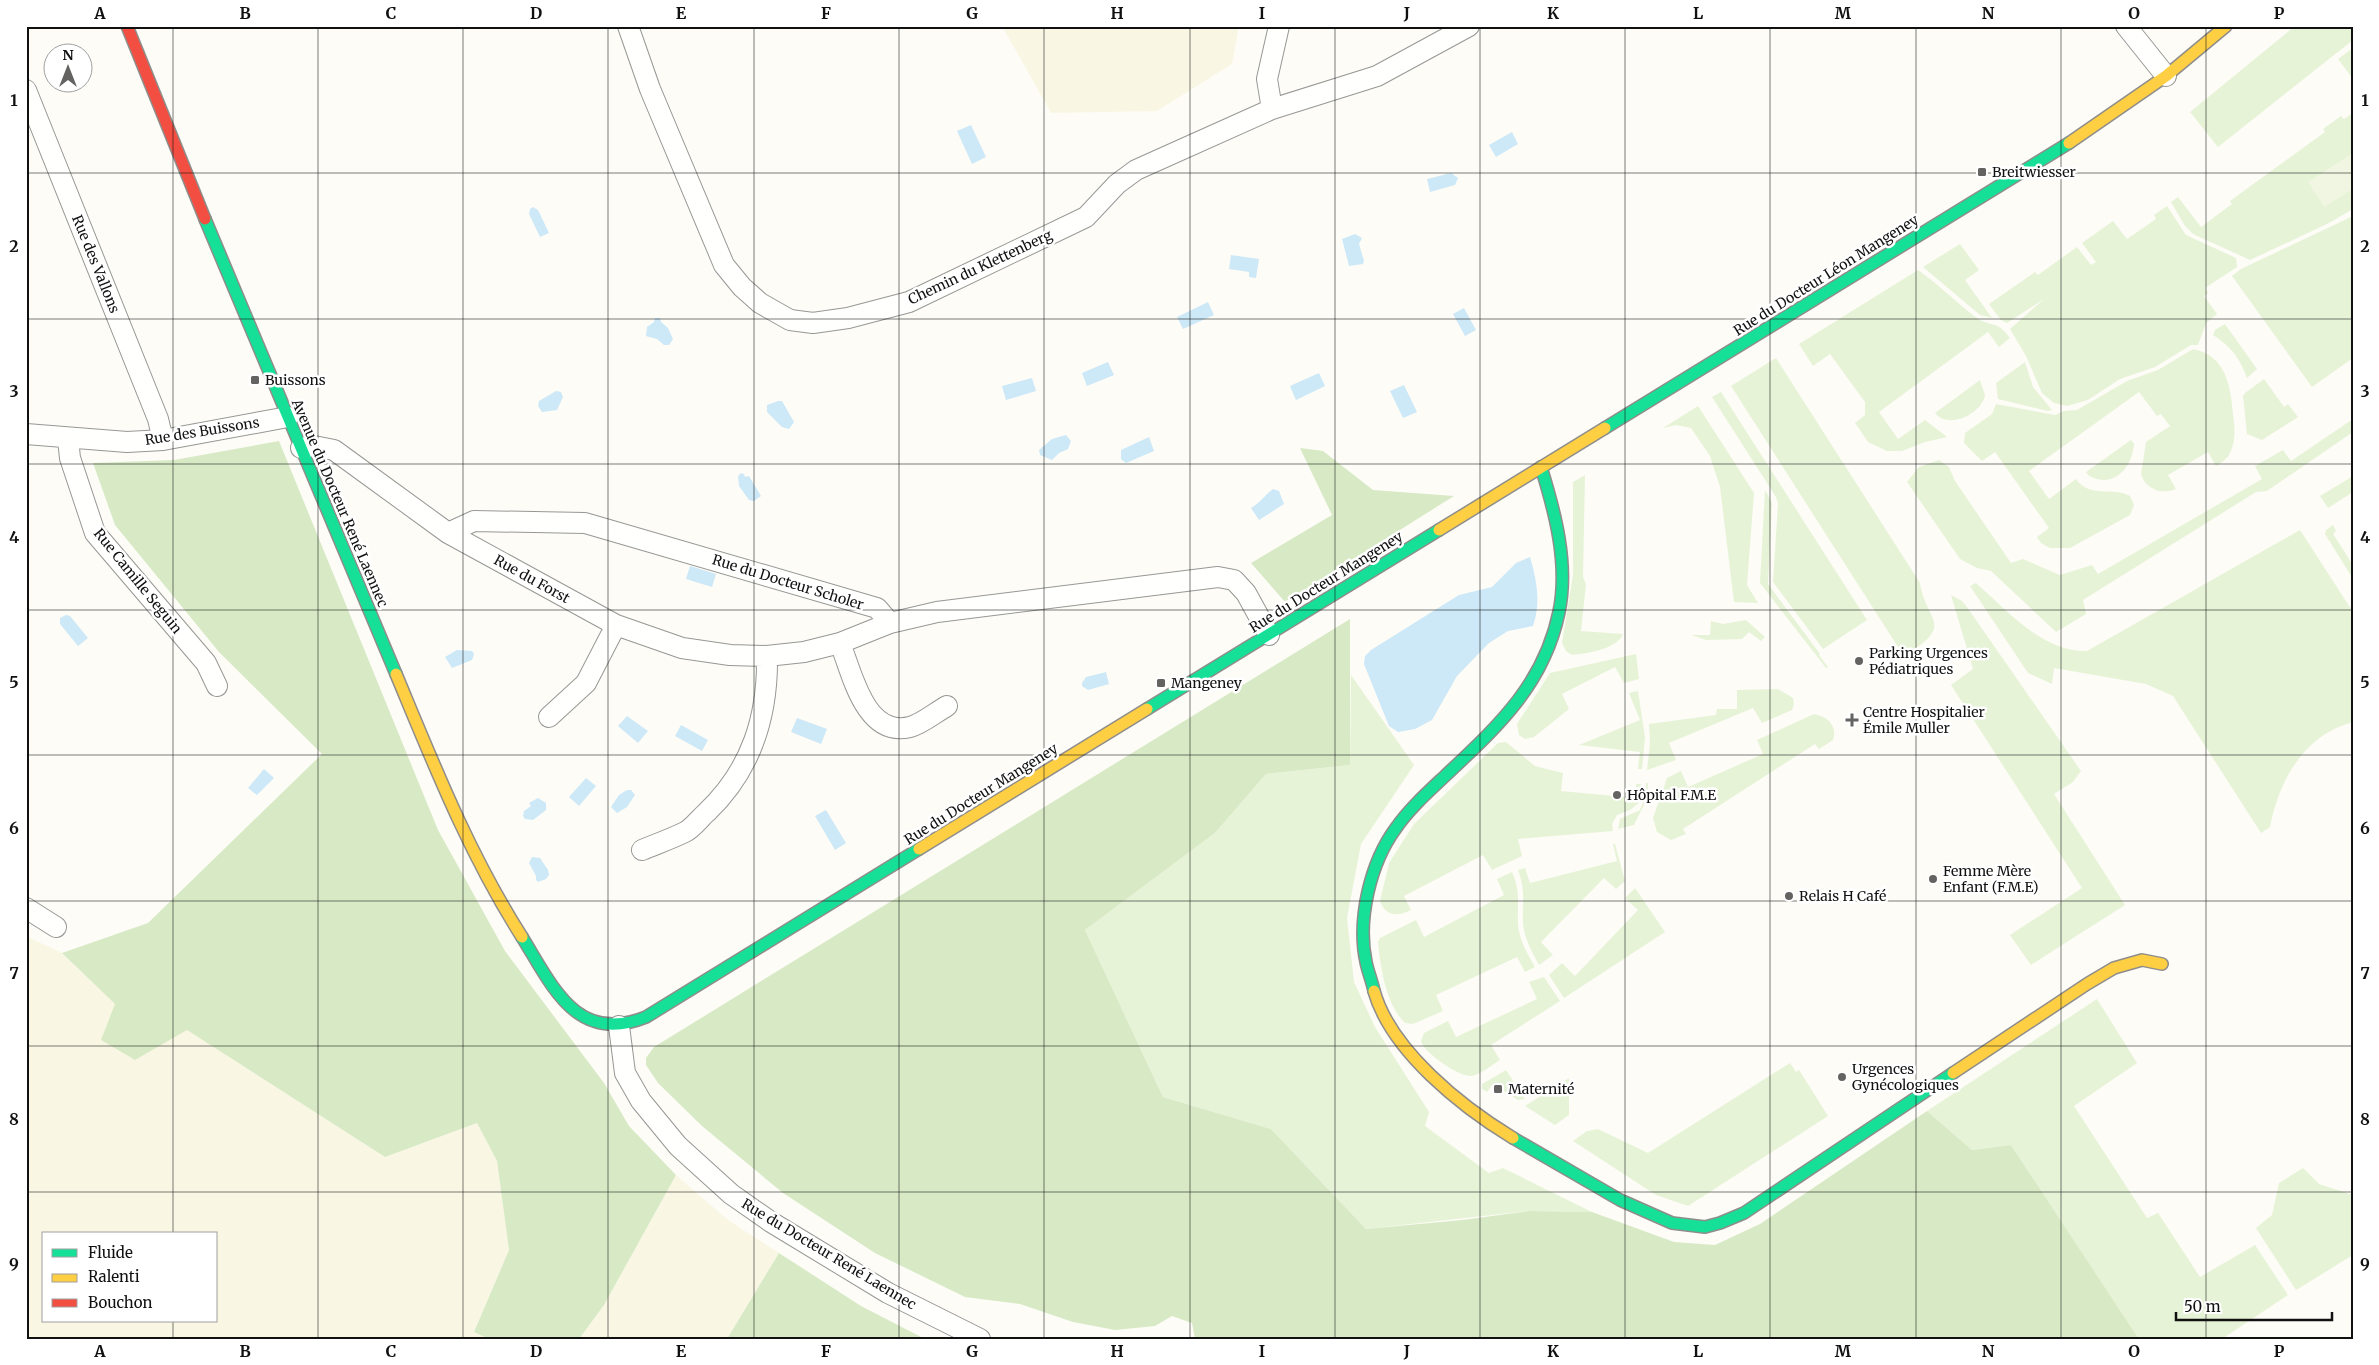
<svg xmlns="http://www.w3.org/2000/svg" width="2379" height="1365" font-family="Merriweather,serif">
  <style>
    .farmland { fill: #f9f7e4; fill-rule: evenodd }
    .green { fill: #e7f3d7 }
    .forest { fill: #d8eac5 }
    .pitch { fill: #f0f6e1 }
    .water { fill: #cde8f7 }
    .lines { fill: none; stroke-linecap: round; stroke-linejoin: round }
    .street-casing { stroke: #979795; stroke-width: 22 }
    .fast-casing { stroke: #8e8d8b; stroke-width: 14 }
    .slow-casing { stroke: #8e8d8b; stroke-width: 14 }
    .jam-casing { stroke: #8e8d8b; stroke-width: 14 }
    .street { stroke: #fffffe; stroke-width: 20 }
    .fast { stroke: #16e098; stroke-width: 11 }
    .slow { stroke: #ffcf43; stroke-width: 11 }
    .jam { stroke: #f24e42; stroke-width: 11 }
    .grid { fill: none; stroke: #111; stroke-width: 1; stroke-opacity: 0.55 }
    .poi-dot { fill: #646362; stroke: #fff; stroke-width: 2 }
    .labels { text-anchor: middle; stroke-width: 5; stroke-linejoin: round; paint-order: stroke }
    .poi-label { font-size: 14px; fill: #111; stroke: #fff; text-anchor: start }
    .street-label { font-size: 14px; fill: #111; stroke: #fff }
    .neatline { fill: none; stroke: #111; stroke-width: 2 }
    .grid-label { font-size: 16px; text-anchor: middle; font-weight: bold; fill: #111 }
  </style>
  <rect width="100%" height="100%" fill="#fdfcf7"/>
  <path class="farmland" d="M 1002,26 L 1239,26 L 1232,64 L 1157,111 L 1051,113 Z
    M 26,936 L 62,953 L 115,1004 L 187,1030 L 385,1157 L 477,1123 L 497,1161 L 509,1250 L 474,1332 L 489,1339 L 26,1339 ZM 44,1234 L 216,1234 L 216,1321 L 44,1321 Z
    M 676,1175 L 728,1220 L 779,1253 L 727,1339 L 579,1339 L 604,1305 Z"/>
  <path class="green" d="M 2295,26 L 2353,26 L 2353,40 L 2218,147 L 2190,112 Z
    M 2353,48 L 2353,79 L 2338,59 Z
    M 2353,113 L 2353,209 L 2329,223 L 2250,260 L 2193,234 L 2185,226 L 2171,202 L 2178,197 L 2201,227 L 2232,204 L 2230,201 L 2325,132 L 2323,129 L 2341,116 L 2344,119 Z
    M 2167,206 L 2186,235 L 2236,258 L 2237,267 L 2205,288 L 2208,293 L 2204,296 L 2217,314 L 2206,323 L 2198,345 L 2191,345 L 2155,367 L 2120,379 L 2088,400 L 2067,406 L 2054,403 L 2042,393 L 2026,356 L 2010,329 L 2044,299 L 2007,323 L 2001,320 L 1989,304 L 2035,272 L 2038,275 L 2077,247 L 2091,265 L 2096,262 L 2082,243 L 2113,221 L 2127,239 L 2156,219 L 2154,215 Z
    M 2353,216 L 2353,358 L 2312,387 L 2232,276 L 2241,269 Z
    M 1960,244 L 1979,270 L 1965,280 L 1992,318 L 1980,315 L 1923,267 Z
    M 1918,270 C 1938,284 1955,301 1974,316 C 1989,328 1997,319 2010,338 L 1999,347 L 1988,332 L 1879,412 L 1898,439 L 1925,420 L 1947,437 L 1925,442 L 1902,451 L 1887,451 L 1868,442 L 1855,423 L 1865,415 L 1865,402 L 1830,354 L 1813,366 L 1799,344 Z
    M 2225,324 L 2257,369 L 2247,378 C 2240,359 2231,346 2213,335 L 2215,330 Z
    M 2193,349 C 2226,355 2231,387 2233,415 C 2235,428 2236,441 2230,453 C 2227,459 2222,462 2216,466 L 2208,452 L 2168,475 L 2176,489 C 2162,495 2147,490 2141,475 L 2146,442 L 2170,426 L 2161,414 L 2157,416 L 2139,392 L 2029,471 L 2049,499 L 2076,479 C 2090,499 2113,486 2130,496 L 2134,505 L 2130,515 L 2070,548 L 2050,548 L 2041,543 L 2037,537 L 2049,528 L 1995,452 L 1982,461 L 1964,443 L 1965,433 L 1992,414 L 1996,404 L 2055,415 L 2064,411 L 2077,410 L 2127,381 L 2158,370 Z
    M 1776,358 L 1920,583 C 1926,621 1954,624 1910,652 L 1898,647 L 1731,386 Z
    M 2025,362 L 2033,387 L 2052,410 L 2048,411 L 1998,399 L 1996,383 Z
    M 2264,379 L 2284,407 L 2288,404 L 2298,417 L 2262,440 L 2247,434 L 2243,396 L 2245,393 Z
    M 1980,380 L 1985,395 C 1982,414 1948,430 1935,413 Z
    M 1721,392 L 1867,620 L 1823,649 L 1773,582 L 1778,504 L 1776,497 L 1712,397 Z
    M 1698,406 L 1754,493 L 1747,585 L 1758,603 L 1734,602 L 1720,487 L 1710,456 L 1691,428 L 1676,425 L 1663,428 Z
    M 2353,419 L 2353,432 L 2267,491 L 2256,492 L 2083,600 L 2086,614 L 2056,632 L 1991,571 L 1977,568 L 1960,559 L 1907,482 L 1919,467 L 1939,460 L 1949,467 L 1955,481 L 2011,563 L 2023,559 L 2060,575 L 2092,565 L 2098,574 L 2262,479 L 2255,466 L 2283,450 L 2291,461 Z
    M 2131,440 L 2134,444 C 2132,468 2114,489 2089,476 L 2086,472 Z
    M 1585,475 L 1583,577 L 1586,584 L 1581,631 L 1623,634 C 1616,650 1587,653 1572,655 L 1566,651 L 1562,643 L 1573,575 L 1573,482 Z
    M 2353,476 L 2353,492 L 2328,508 L 2320,496 Z
    M 1765,490 L 1772,503 L 1768,584 L 1820,654 L 1819,655 L 1828,667 L 1826,668 L 1760,583 Z
    M 2333,525 L 2336,531 L 2333,534 L 2353,565 L 2353,579 L 2325,534 L 2326,530 Z
    M 2300,530 L 2353,612 L 2353,722 C 2304,735 2279,780 2270,827 L 2261,833 L 2173,696 L 2146,684 L 2054,668 L 2052,684 L 2028,673 L 1970,586 L 1976,583 C 2008,611 2042,652 2087,651 Z
    M 1951,595 L 1962,601 L 1967,607 L 2081,771 L 2073,782 L 2054,794 L 2125,905 L 2031,965 L 2010,935 L 2082,888 L 1951,685 L 1973,669 Z
    M 1746,620 L 1765,637 L 1761,641 L 1749,632 L 1742,639 L 1706,640 L 1691,635 L 1710,635 L 1711,621 L 1723,624 Z
    M 1636,654 L 1639,679 L 1624,683 L 1615,667 L 1562,694 L 1569,709 L 1534,737 L 1525,739 L 1519,735 L 1517,724 L 1550,673 Z
    M 1351,675 L 1414,765 L 1361,844 L 1347,918 L 1354,982 L 1375,1027 L 1429,1112 L 1425,1126 L 1489,1173 L 1503,1168 L 1592,1212 L 1529,1211 L 1366,1229 L 1271,1129 L 1163,1097 L 1085,930 L 1215,833 L 1266,774 L 1350,765 Z
    M 1778,689 L 1793,698 L 1794,704 L 1792,710 L 1762,723 L 1753,708 L 1669,743 L 1676,760 L 1647,770 L 1650,743 L 1649,724 L 1716,715 L 1717,709 L 1737,709 L 1737,690 Z
    M 1638,691 L 1645,737 L 1642,769 L 1638,769 L 1640,752 L 1579,745 L 1640,720 L 1629,693 Z
    M 1814,714 C 1827,716 1838,726 1833,740 L 1819,749 L 1815,744 L 1683,829 L 1686,834 L 1671,840 L 1657,832 L 1653,818 L 1667,778 L 1681,771 L 1688,787 L 1763,754 L 1757,740 Z
    M 1506,742 L 1535,766 L 1563,773 L 1561,791 L 1636,798 L 1636,784 L 1641,784 L 1639,803 L 1630,810 L 1617,815 L 1612,824 L 1613,831 L 1518,839 L 1522,856 L 1492,870 L 1483,855 L 1404,896 L 1411,910 C 1398,917 1385,916 1380,901 L 1389,863 L 1414,824 L 1498,743 Z
    M 1646,783 L 1648,783 L 1647,799 L 1634,825 L 1618,829 L 1620,819 L 1640,810 L 1646,794 Z
    M 1613,844 L 1615,844 L 1625,881 L 1616,889 L 1604,878 L 1541,942 L 1553,955 L 1539,965 C 1532,952 1525,940 1523,925 C 1522,904 1526,891 1518,870 L 1525,868 L 1530,883 L 1617,861 Z
    M 1512,872 C 1521,892 1517,903 1518,923 C 1519,940 1527,953 1535,967 L 1525,972 L 1517,957 L 1436,995 L 1443,1011 L 1413,1024 L 1405,1023 C 1386,1005 1380,966 1378,942 L 1380,938 L 1416,920 L 1424,937 L 1504,895 L 1497,879 Z
    M 1635,888 L 1665,932 L 1564,998 L 1549,975 L 1562,963 L 1575,976 L 1638,910 L 1625,898 Z
    M 1544,977 L 1560,1001 L 1491,1045 L 1500,1060 C 1492,1065 1481,1074 1472,1076 C 1460,1078 1423,1052 1421,1041 L 1424,1033 L 1448,1021 L 1456,1037 L 1537,999 L 1529,982 Z
    M 2097,999 L 2137,1063 L 2074,1106 L 2147,1218 L 2158,1213 L 2200,1277 L 2255,1245 L 2288,1295 L 2222,1339 L 2139,1339 L 2011,1145 L 1972,1150 L 1927,1111 Z
    M 1790,1063 L 1796,1072 L 1799,1070 L 1801,1073 L 1828,1116 L 1688,1206 L 1656,1195 L 1573,1141 L 1587,1131 L 1598,1129 L 1648,1153 Z
    M 1506,1070 L 1525,1099 L 1518,1100 L 1493,1084 L 1487,1092 L 1482,1089 L 1482,1084 Z
    M 1569,1078 L 1569,1115 L 1555,1125 L 1525,1106 Z
    M 2303,1168 L 2319,1184 L 2353,1195 L 2353,1255 L 2296,1290 L 2256,1228 L 2272,1215 L 2279,1183 Z"/>
  <path class="forest" d="M 279,441 L 438,830 L 505,951 L 604,1083 L 629,1126 L 676,1175 L 604,1305 L 579,1339 L 489,1339 L 474,1332 L 509,1250 L 497,1161 L 477,1123 L 385,1157 L 187,1030 L 135,1060 L 101,1040 L 115,1004 L 62,953 L 148,923 L 322,754 L 219,652 L 115,525 L 93,463 L 174,460 Z
    M 1300,448 L 1323,451 L 1373,490 L 1454,496 L 1285,602 L 1251,563 L 1332,515 Z
    M 1350,619 L 1350,765 L 1266,774 L 1215,833 L 1085,930 L 1163,1097 L 1271,1129 L 1366,1229 L 1462,1220 L 1529,1211 L 1592,1212 L 1674,1242 L 1715,1245 L 1760,1224 L 1927,1111 L 1972,1150 L 2011,1145 L 2139,1339 L 1195,1339 L 1192,1323 L 1172,1316 L 1155,1326 L 1115,1330 L 1073,1322 L 1020,1304 L 965,1297 L 875,1253 L 783,1193 L 702,1126 L 658,1083 L 646,1065 L 646,1058 L 654,1047 Z
    M 779,1253 L 861,1306 L 925,1339 L 727,1339 Z"/>
  <path class="pitch" d="M 2353,153 L 2353,189 L 2324,207 L 2308,182 Z"/>
  <path class="water" d="M 971,125 L 986,157 L 972,164 L 957,131 Z
    M 1512,132 L 1518,144 L 1496,157 L 1489,145 Z
    M 1451,173 L 1458,178 L 1455,185 L 1430,192 L 1427,179 Z
    M 533,207 L 538,210 L 549,233 L 540,237 L 529,214 L 530,209 Z
    M 1355,234 L 1362,238 L 1359,244 L 1364,261 L 1363,264 L 1349,266 L 1342,239 Z
    M 1231,255 L 1259,259 L 1256,278 L 1249,277 L 1249,272 L 1229,269 Z
    M 1208,302 L 1214,315 L 1183,329 L 1177,317 Z
    M 1464,308 L 1476,330 L 1465,336 L 1453,314 Z
    M 655,318 L 660,318 L 661,322 L 668,328 L 673,339 L 669,345 L 664,345 L 657,339 L 646,336 L 647,327 L 654,322 Z
    M 1108,362 L 1114,375 L 1087,386 L 1082,373 Z
    M 1319,373 L 1325,386 L 1296,400 L 1290,386 Z
    M 1032,378 L 1036,391 L 1006,400 L 1002,386 Z
    M 1404,385 L 1417,412 L 1403,418 L 1390,391 Z
    M 556,391 L 561,392 L 563,397 L 557,410 L 542,412 L 538,406 L 539,401 Z
    M 778,401 L 782,401 L 794,422 L 789,429 L 782,427 L 767,412 L 767,405 Z
    M 1066,435 L 1071,441 L 1068,449 L 1059,453 L 1052,460 L 1040,455 L 1039,450 L 1052,439 Z
    M 1149,437 L 1154,451 L 1126,463 L 1121,459 L 1121,450 Z
    M 741,473 L 744,474 L 745,477 L 749,476 L 761,496 L 754,501 L 749,500 L 739,486 L 738,476 Z
    M 1273,489 L 1279,491 L 1284,504 L 1259,520 L 1251,508 C 1260,503 1264,496 1273,489 Z
    M 1530,557 C 1537,581 1541,603 1533,626 L 1508,631 L 1489,643 L 1457,676 L 1432,720 L 1415,729 L 1398,732 L 1389,726 L 1364,664 L 1365,656 L 1371,650 L 1459,595 L 1492,587 L 1516,563 Z
    M 690,566 L 716,574 L 712,587 L 686,579 Z
    M 66,615 L 70,616 L 88,638 L 78,646 L 60,624 L 60,618 Z
    M 457,650 L 472,651 L 474,654 L 472,660 L 452,668 L 445,657 Z
    M 1106,672 L 1109,684 L 1088,690 L 1082,686 L 1082,683 L 1086,677 Z
    M 627,716 L 648,731 L 638,743 L 618,726 Z
    M 797,718 L 827,729 L 821,744 L 791,732 Z
    M 681,725 L 708,740 L 702,751 L 675,736 Z
    M 264,769 L 274,778 L 257,795 L 248,788 Z
    M 586,778 L 596,786 L 579,806 L 569,797 Z
    M 627,790 L 631,790 L 635,795 L 627,807 L 617,813 L 611,807 L 619,795 Z
    M 538,798 L 546,803 L 546,810 L 533,820 L 525,819 L 523,816 L 524,811 L 531,806 L 529,803 Z
    M 826,810 L 846,843 L 835,850 L 815,816 Z
    M 532,857 L 540,858 L 548,870 L 549,875 L 546,879 L 538,882 L 536,880 L 536,876 L 529,863 Z"/>
  <g class="lines">
    <g class="street-casing">
      <path id="street" d="M 628,26 L 650,89 L 724,265 L 742,287 L 760,303 L 790,320 L 813,323 L 848,318 L 909,302 L 1086,217 L 1117,184 L 1136,170 L 1272,109 L 1377,76 L 1469,26
        M 2126,26 L 2166,76
        M 26,90 L 158,419 L 163,440
        M 1272,109 L 1267,79 L 1279,26
        M 26,434 L 127,442 L 163,440 L 288,417
        M 68,439 L 70,458 L 95,533 L 206,663 L 217,686
        M 301,448 L 314,446 L 334,450 L 448,533 L 616,625 L 682,648 L 730,655 L 767,656 L 804,652 L 840,643 L 890,623 L 937,612 L 1218,577 L 1234,580 L 1246,593 L 1269,635
        M 448,533 L 474,521 L 585,523 L 877,608 L 890,623
        M 840,643 C 852,673 865,738 910,727 C 922,724 936,712 947,706
        M 549,717 L 586,683 L 616,625
        M 642,850 C 656,844 671,839 685,832 C 693,828 700,818 707,812 C 752,769 768,716 767,656
        M 26,908 L 56,927
        M 619,1026 L 625,1073 L 641,1101 L 678,1146 L 731,1194 L 771,1222 L 888,1293 L 980,1339"/>
    </g>
    <g class="fast-casing">
      <path id="fast" d="M 205,219 L 396,674
        M 1605,428 L 2069,143
        M 1147,709 L 1439,530
        M 522,937 C 553,987 577,1045 646,1017 L 919,849
        M 1374,991 C 1372,981 1368,972 1366,962 C 1357,920 1370,863 1396,828 C 1409,809 1428,792 1445,776 C 1497,727 1544,685 1559,612 C 1569,564 1555,512 1541,467
        M 1513,1138 L 1620,1200 L 1672,1223 L 1705,1227 L 1720,1223 L 1744,1213 L 1953,1073"/>
    </g>
    <g class="slow-casing">
      <path id="slow" d="M 2069,143 L 2166,76 L 2226,26
        M 1439,530 L 1605,428
        M 396,674 C 434,765 469,854 522,937
        M 919,849 L 1147,709
        M 1374,991 C 1391,1051 1462,1107 1513,1138
        M 1953,1073 L 2087,984 L 2114,968 L 2142,960 L 2162,964"/>
    </g>
    <g class="jam-casing">
      <path id="jam" d="M 127,26 L 205,219"/>
    </g>
    <use href="#street" class="street"/>
    <use href="#fast" class="fast"/>
    <use href="#slow" class="slow"/>
    <use href="#jam" class="jam"/>
  </g>
  <path class="grid" d="M 173,26 L 173,1234M 318,26 L 318,1339M 463,26 L 463,1339M 608,26 L 608,1339M 754,26 L 754,1339M 899,26 L 899,1339M 1044,26 L 1044,1339M 1190,26 L 1190,1339M 1335,26 L 1335,1339M 1480,26 L 1480,1339M 1625,26 L 1625,1339M 1770,26 L 1770,1339M 1916,26 L 1916,1339M 2061,26 L 2061,1339M 2206,26 L 2206,1339M 26,173 L 2353,173M 26,319 L 2353,319M 26,464 L 2353,464M 26,610 L 2353,610M 26,755 L 2353,755M 26,901 L 2353,901M 26,1046 L 2353,1046M 26,1192 L 2353,1192M 173,1321 L 173,1339"/>
  <g class="poi-dot">
    <rect x="1977" y="167" width="10" height="10" rx="2.5"/>
    <rect x="250" y="375" width="10" height="10" rx="2.5"/>
    <circle cx="1859" cy="661" r="5"/>
    <rect x="1156" y="678" width="10" height="10" rx="2.5"/>
    <path d="M1849.5 712.5h5v5h5v5h-5v5h-5v-5h-5v-5h5z"/>
    <circle cx="1617" cy="795" r="5"/>
    <circle cx="1933" cy="879" r="5"/>
    <circle cx="1789" cy="896" r="5"/>
    <circle cx="1842" cy="1077" r="5"/>
    <rect x="1493" y="1084" width="10" height="10" rx="2.5"/>
  </g>
  <g class="labels">
    <g class="poi-label">
      <text x="1992" y="177">Breitwiesser</text>
      <text x="265" y="385">Buissons</text>
      <text x="1869" y="658">Parking Urgences<tspan x="1869" dy="16">Pédiatriques</tspan></text>
      <text x="1171" y="688">Mangeney</text>
      <text x="1863" y="717">Centre Hospitalier<tspan x="1863" dy="16">Émile Muller</tspan></text>
      <text x="1627" y="800">Hôpital F.M.E</text>
      <text x="1943" y="876">Femme Mère<tspan x="1943" dy="16">Enfant (F.M.E)</tspan></text>
      <text x="1799" y="901">Relais H Café</text>
      <text x="1852" y="1074">Urgences<tspan x="1852" dy="16">Gynécologiques</tspan></text>
      <text x="1508" y="1094">Maternité</text>
    </g>
    <g class="street-label">
      <text transform="translate(96 264) rotate(68)" y="5">Rue des Vallons</text>
      <text transform="translate(980 267) rotate(-25)" y="5">Chemin du Klettenberg</text>
      <text transform="translate(1826 275) rotate(-32)" y="5">Rue du Docteur Léon Mangeney</text>
      <text transform="translate(202 431) rotate(-9)" y="5">Rue des Buissons</text>
      <text transform="translate(340 503) rotate(67)" y="5">Avenue du Docteur René Laennec</text>
      <text transform="translate(532 579) rotate(29)" y="5">Rue du Forst</text>
      <text transform="translate(138 581) rotate(51)" y="5">Rue Camille Seguin</text>
      <text transform="translate(788 582) rotate(17)" y="5">Rue du Docteur Scholer</text>
      <text transform="translate(1326 582) rotate(-32)" y="5">Rue du Docteur Mangeney</text>
      <text transform="translate(981 794) rotate(-32)" y="5">Rue du Docteur Mangeney</text>
      <text transform="translate(829 1254) rotate(31)" y="5">Rue du Docteur René Laennec</text>
    </g>
  </g>
  <rect width="2379" height="1365" fill="none" stroke="#ffffff" stroke-width="55"/>
  <rect x="42" y="1232" width="175" height="90" fill="#ffffff" stroke="#a0a0a0"/>
  <rect x="52" y="1249" width="25" height="8" fill="#16e098" stroke="#a0a0a0"/>
  <text x="88" y="1258" font-size="15" fill="#111111">Fluide</text>
  <rect x="52" y="1274" width="25" height="8" fill="#ffcf43" stroke="#a0a0a0"/>
  <text x="88" y="1282" font-size="15" fill="#111111">Ralenti</text>
  <rect x="52" y="1299" width="25" height="8" fill="#f24e42" stroke="#a0a0a0"/>
  <text x="88" y="1308" font-size="15" fill="#111111">Bouchon</text>
  <g transform="translate(68 68)"><circle r="24" fill="#ffffff" stroke="#a0a0a0"/>
  <path d="M0-4L9 19L0 12L-9 19Z" fill="#646362"/>
  <text y="-8" font-size="14" font-weight="bold" text-anchor="middle" fill="#111111">N</text>
  </g>
  <path d="M2176 1312v8h156v-8" fill="none" stroke="#111111" stroke-width="2.5"/>
  <text x="2184" y="1312" font-size="15" fill="#111111" stroke="#ffffff" stroke-width="4" paint-order="stroke">50 m</text>
  <rect x="28" y="28" width="2324" height="1310" class="neatline"/>
  <g class="grid-label">
    <text x="100" y="19">A</text>
    <text x="245" y="19">B</text>
    <text x="391" y="19">C</text>
    <text x="536" y="19">D</text>
    <text x="681" y="19">E</text>
    <text x="826" y="19">F</text>
    <text x="972" y="19">G</text>
    <text x="1117" y="19">H</text>
    <text x="1262" y="19">I</text>
    <text x="1407" y="19">J</text>
    <text x="1553" y="19">K</text>
    <text x="1698" y="19">L</text>
    <text x="1843" y="19">M</text>
    <text x="1988" y="19">N</text>
    <text x="2134" y="19">O</text>
    <text x="2279" y="19">P</text>
    <text x="14" y="106">1</text>
    <text x="2365" y="106">1</text>
    <text x="14" y="252">2</text>
    <text x="2365" y="252">2</text>
    <text x="14" y="397">3</text>
    <text x="2365" y="397">3</text>
    <text x="14" y="543">4</text>
    <text x="2365" y="543">4</text>
    <text x="14" y="688">5</text>
    <text x="2365" y="688">5</text>
    <text x="14" y="834">6</text>
    <text x="2365" y="834">6</text>
    <text x="14" y="979">7</text>
    <text x="2365" y="979">7</text>
    <text x="14" y="1125">8</text>
    <text x="2365" y="1125">8</text>
    <text x="14" y="1270">9</text>
    <text x="2365" y="1270">9</text>
    <text x="100" y="1357">A</text>
    <text x="245" y="1357">B</text>
    <text x="391" y="1357">C</text>
    <text x="536" y="1357">D</text>
    <text x="681" y="1357">E</text>
    <text x="826" y="1357">F</text>
    <text x="972" y="1357">G</text>
    <text x="1117" y="1357">H</text>
    <text x="1262" y="1357">I</text>
    <text x="1407" y="1357">J</text>
    <text x="1553" y="1357">K</text>
    <text x="1698" y="1357">L</text>
    <text x="1843" y="1357">M</text>
    <text x="1988" y="1357">N</text>
    <text x="2134" y="1357">O</text>
    <text x="2279" y="1357">P</text>
  </g>
</svg>
